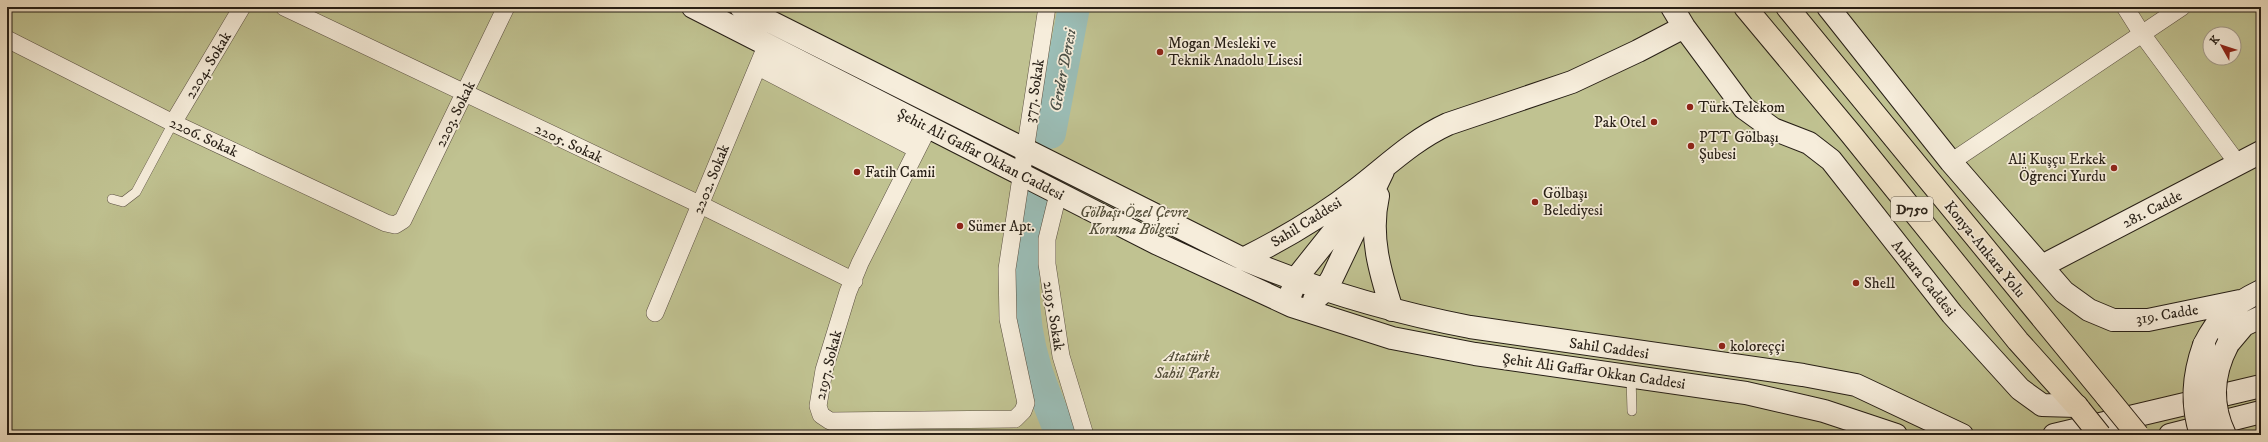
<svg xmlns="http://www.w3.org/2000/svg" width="2268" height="442" font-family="'IM FELL DW Pica',serif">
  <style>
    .green { fill: #c0c291; stroke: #747054; fill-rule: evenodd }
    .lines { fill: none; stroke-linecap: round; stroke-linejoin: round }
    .river { stroke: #9bbeb7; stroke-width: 32 }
    .lane-casing { stroke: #5a5042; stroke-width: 10 }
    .street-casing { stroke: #5a5042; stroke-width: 18 }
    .secondary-casing { stroke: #271f16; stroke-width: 24 }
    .highway-casing { stroke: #271f16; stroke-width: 24 }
    .lane { stroke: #f6eddb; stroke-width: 9 }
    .street { stroke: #f6eddb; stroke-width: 17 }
    .secondary { stroke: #f6eddb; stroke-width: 22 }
    .highway { stroke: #f1e3c7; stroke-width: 22 }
    .secondary-bridge-casing { stroke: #271f16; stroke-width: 24; stroke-linecap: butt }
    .highway-bridge-casing { stroke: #271f16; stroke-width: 24; stroke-linecap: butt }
    .secondary-bridge { stroke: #f6eddb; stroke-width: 22 }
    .highway-bridge { stroke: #f1e3c7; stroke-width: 22 }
    .poi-dot { fill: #8f2418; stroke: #f6eddb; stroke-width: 1.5 }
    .labels { text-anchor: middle; stroke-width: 3.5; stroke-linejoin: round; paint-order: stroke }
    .shield { fill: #f6eddb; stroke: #655d51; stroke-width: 1 }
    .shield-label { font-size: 14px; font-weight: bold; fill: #271f16 }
    .poi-label { font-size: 15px; fill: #271f16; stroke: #f6eddb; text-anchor: start }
    .street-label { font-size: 15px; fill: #271f16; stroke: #f6eddb }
    .park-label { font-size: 15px; font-style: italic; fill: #55503b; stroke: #f6eddb }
    .water-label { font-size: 16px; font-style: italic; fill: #4a4f46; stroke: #f6eddb }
  </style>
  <rect width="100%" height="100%" fill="#f1e3c7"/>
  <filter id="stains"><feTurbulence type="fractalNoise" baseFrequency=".005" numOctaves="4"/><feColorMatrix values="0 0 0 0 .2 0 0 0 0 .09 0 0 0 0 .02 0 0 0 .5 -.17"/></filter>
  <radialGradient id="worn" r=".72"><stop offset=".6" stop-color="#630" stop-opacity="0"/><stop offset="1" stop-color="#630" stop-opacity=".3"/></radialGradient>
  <path class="green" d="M 7,7 L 2261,7 L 2261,435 L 7,435 ZM 2210,34 L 2234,34 L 2234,58 L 2210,58 Z"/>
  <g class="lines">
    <path class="river" d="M 1050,133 L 1074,7
      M 1034,202 C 1021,256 1019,315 1036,369 C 1043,391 1053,413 1061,435"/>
    <g class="lane-casing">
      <path id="lane" d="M 112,199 L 123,202 L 136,192 L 173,123
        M 1631,377 L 1632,411"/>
    </g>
    <g class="street-casing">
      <path id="street" d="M 284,7 L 701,205 L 854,281
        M 2125,7 L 2142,34 L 2238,164
        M 7,39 L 173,123 L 386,223 L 395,225 L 403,220 L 506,7
        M 777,62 L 916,135 L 912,147 L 764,70 Z
        M 173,123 L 242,7
        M 929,126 L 860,263 L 848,292 L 824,370 L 818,406 L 821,415 L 830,421 L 1015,419 L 1023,411 L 1026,403 L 1008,319 L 1007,269 L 1047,7
        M 1951,162 L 2182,7
        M 1058,194 L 1047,239 L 1047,264 L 1061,356 L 1085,435
        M 655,313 L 767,44"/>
    </g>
    <g class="secondary-casing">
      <path id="secondary" d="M 693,7 L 1156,243 L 1292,306 L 1392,338 L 1475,354 L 1746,393 L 1824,411 L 1896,435
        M 741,7 L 1243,259 C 1317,290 1392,312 1470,327 L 1803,375 L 1856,385 L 1962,435
        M 1672,7 L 1684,27 L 1744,108 L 1773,129 L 1809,143 L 1831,160 L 1952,314 L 2020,389 L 2042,405 L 2077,406
        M 1828,7 L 1951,162 L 2064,292 L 2089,310 L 2113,320 L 2148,320 L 2240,301
        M 1378,196 C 1369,236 1380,272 1392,310
        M 1243,259 C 1283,239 1321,217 1357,189 C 1387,166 1413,140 1448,124 L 1572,82 L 1638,51 L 1684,27
        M 2042,266 L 2261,152
        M 1291,293 L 1298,276 L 1361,197
        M 1314,300 L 1324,291 L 1332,278 L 1383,171
        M 2228,344 L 2244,325 L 2261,317
        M 2204,345 C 2218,317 2232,305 2261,291
        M 2054,435 L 2261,386
        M 2170,435 L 2261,412"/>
    </g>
    <g class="highway-casing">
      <path id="highway" d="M 1745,7 L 1851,134 L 2018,341 L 2080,410
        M 1787,7 L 2107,397"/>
    </g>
    <use href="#lane" class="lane"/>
    <use href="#street" class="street"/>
    <use href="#secondary" class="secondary"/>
    <use href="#highway" class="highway"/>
    <g class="secondary-bridge-casing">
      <path id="secondary-bridge" d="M 2201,435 C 2191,404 2193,376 2204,345
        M 2225,435 C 2210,404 2212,374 2228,344"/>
    </g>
    <g class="highway-bridge-casing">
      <path id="highway-bridge" d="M 2107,397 L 2138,435
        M 2080,410 L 2100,435"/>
    </g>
    <use href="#secondary-bridge" class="secondary-bridge"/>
    <use href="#highway-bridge" class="highway-bridge"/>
  </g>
  <g class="poi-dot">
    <circle cx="1160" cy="52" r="4"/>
    <circle cx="1690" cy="107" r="4"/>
    <circle cx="1654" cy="122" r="4"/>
    <circle cx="1691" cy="146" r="4"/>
    <circle cx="2114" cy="168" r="4"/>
    <circle cx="857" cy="172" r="4"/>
    <circle cx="1535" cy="202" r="4"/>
    <circle cx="960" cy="226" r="4"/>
    <circle cx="1856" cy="283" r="4"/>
    <circle cx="1722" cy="346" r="4"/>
  </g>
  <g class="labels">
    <rect class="shield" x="1891" y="197" width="42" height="24" rx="3"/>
    <g class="shield-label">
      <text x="1912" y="214">D750</text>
    </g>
    <g class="poi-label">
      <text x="1168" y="48">Mogan Mesleki ve<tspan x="1168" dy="17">Teknik Anadolu Lisesi</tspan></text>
      <text x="1698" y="112">Türk Telekom</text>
      <text x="1646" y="127" text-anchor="end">Pak Otel</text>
      <text x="1699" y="142">PTT Gölbaşı<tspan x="1699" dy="17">Şubesi</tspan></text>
      <text x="2106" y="164" text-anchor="end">Ali Kuşçu Erkek<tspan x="2106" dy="17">Öğrenci Yurdu</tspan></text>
      <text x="865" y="177">Fatih Camii</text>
      <text x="1543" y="198">Gölbaşı<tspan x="1543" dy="17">Belediyesi</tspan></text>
      <text x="968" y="231">Sümer Apt.</text>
      <text x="1864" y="288">Shell</text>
      <text x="1730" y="351">koloreççi</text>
    </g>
    <g class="street-label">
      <text transform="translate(208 65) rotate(-59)" y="5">2204. Sokak</text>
      <text transform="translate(1034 91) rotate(-81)" y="5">377. Sokak</text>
      <text transform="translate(455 114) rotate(-64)" y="5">2203. Sokak</text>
      <text transform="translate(204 137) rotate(25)" y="5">2206. Sokak</text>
      <text transform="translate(569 143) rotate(25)" y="5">2205. Sokak</text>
      <text transform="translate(981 154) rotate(27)" y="5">Şehit Ali Gaffar Okkan Caddesi</text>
      <text transform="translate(711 179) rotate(-68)" y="5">2202. Sokak</text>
      <text transform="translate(2152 209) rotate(-27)" y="5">281. Cadde</text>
      <text transform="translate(1306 222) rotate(-32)" y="5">Sahil Caddesi</text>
      <text transform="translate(1985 249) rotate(51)" y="5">Konya-Ankara Yolu</text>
      <text transform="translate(1924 278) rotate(51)" y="5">Ankara Caddesi</text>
      <text transform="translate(2167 314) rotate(-9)" y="5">319. Cadde</text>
      <text transform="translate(1054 316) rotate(81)" y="5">2195. Sokak</text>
      <text transform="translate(1609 348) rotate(8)" y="5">Sahil Caddesi</text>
      <text transform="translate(828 365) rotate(-76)" y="5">2197. Sokak</text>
      <text transform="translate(1594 371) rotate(8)" y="5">Şehit Ali Gaffar Okkan Caddesi</text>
    </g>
    <g class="park-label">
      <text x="1134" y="217">Gölbaşı Özel Çevre<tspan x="1134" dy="17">Koruma Bölgesi</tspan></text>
      <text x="1187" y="361">Atatürk<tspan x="1187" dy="17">Sahil Parkı</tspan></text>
    </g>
    <g class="water-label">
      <text transform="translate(1062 70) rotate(-79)" y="6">Gerder Deresi</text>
    </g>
  </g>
  <rect width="2268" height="442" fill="none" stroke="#f1e3c7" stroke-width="24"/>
  <rect x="8" y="8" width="2252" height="426" fill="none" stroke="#271f16" stroke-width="2"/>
  <rect x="12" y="12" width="2244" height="418" fill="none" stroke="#271f16"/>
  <g transform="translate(2222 46) rotate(309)"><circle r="19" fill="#f6eddb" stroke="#a39b8c"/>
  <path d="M0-3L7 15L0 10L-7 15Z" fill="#8f2418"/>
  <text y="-6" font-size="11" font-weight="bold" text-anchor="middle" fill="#271f16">K</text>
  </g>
  <rect width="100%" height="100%" filter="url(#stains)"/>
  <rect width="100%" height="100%" fill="url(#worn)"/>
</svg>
